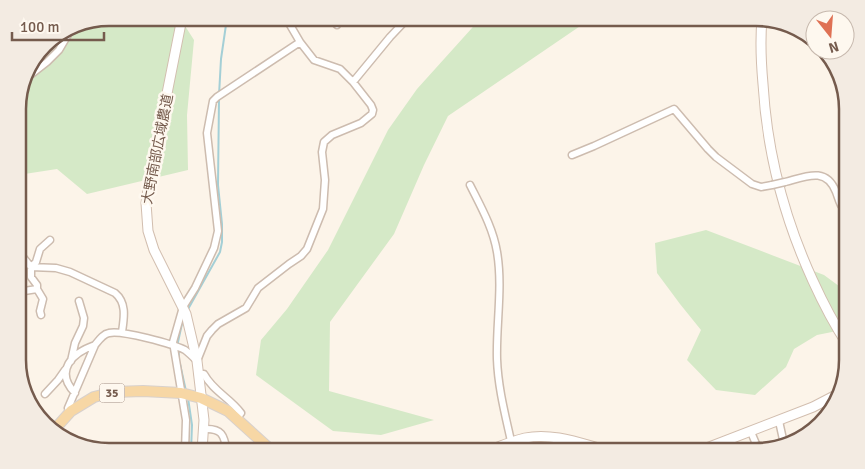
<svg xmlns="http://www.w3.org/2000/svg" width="865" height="469" font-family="Signika,'Noto Sans JP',sans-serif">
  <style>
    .green { fill: #d5e9c7 }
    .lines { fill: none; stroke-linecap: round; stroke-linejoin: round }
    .stream { stroke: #a4cfd6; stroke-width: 2 }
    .street-casing { stroke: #cdbcaf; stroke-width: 9 }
    .secondary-casing { stroke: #d2beaf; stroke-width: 11 }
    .primary-casing { stroke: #d8d1cd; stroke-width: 12 }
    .street { stroke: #fff; stroke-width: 6 }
    .secondary { stroke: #fff; stroke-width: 9 }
    .primary { stroke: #f7d7a5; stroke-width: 10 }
    .street-bridge-casing { stroke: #cdbcaf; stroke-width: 9; stroke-linecap: butt }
    .street-bridge { stroke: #fff; stroke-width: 6 }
    .labels { text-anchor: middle; stroke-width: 5; stroke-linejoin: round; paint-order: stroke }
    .shield { fill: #fef8ef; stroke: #9e8a7e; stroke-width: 1 }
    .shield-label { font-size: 12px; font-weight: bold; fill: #755b4d }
    .street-label { font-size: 14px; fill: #755b4d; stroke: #fef8ef }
    .rim { fill: none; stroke: #755b4d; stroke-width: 2.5 }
  </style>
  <rect width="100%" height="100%" fill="#fcf4e9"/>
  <path class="green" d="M 110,18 L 180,18 L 194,40 L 187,115 L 188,170 L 87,194 L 57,169 L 18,175 L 18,103 L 27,69 L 49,41 Z
    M 481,18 L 592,18 L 448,116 L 424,165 L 394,234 L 330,322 L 329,391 L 434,420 L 381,435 L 333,431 L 256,375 L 261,340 L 287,309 L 328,250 L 388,130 L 417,89 Z
    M 706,230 L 824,275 L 847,292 L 847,329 L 817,335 L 794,349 L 786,367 L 755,395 L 716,390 L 687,360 L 701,330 L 680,304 L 657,273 L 655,243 Z"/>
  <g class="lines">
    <path class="stream" d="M 219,95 L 221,59 L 227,18
      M 187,311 L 220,252 L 222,242 L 222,224 L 218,185 L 219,99
      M 179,357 L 178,342 L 183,319
      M 180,364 L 186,391
      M 188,398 L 192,425 L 191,451"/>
    <g class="street-casing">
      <path id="street" d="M 330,18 L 337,25
        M 24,80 L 47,62 L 59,50 L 69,33
        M 353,82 L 390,37 L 408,18
        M 572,155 L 594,146 L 674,109 L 708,149 L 716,157 L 752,184 L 761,187 L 772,185
        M 785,182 C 805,177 826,166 836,192 C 839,200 840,207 847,212
        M 470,185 C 481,207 493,228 497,252 C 503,287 496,324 497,359 C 498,387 505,414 511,441
        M 18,251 L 31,267 L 56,268 L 70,272 L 115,293 C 127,303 124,318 122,332
        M 37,289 L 43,299 L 40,311 L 41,315
        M 18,292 L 37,289 L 37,285 L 31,277 L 31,267 L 36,262 L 40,249 L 50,240
        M 71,361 L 75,343 L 83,326 L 84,318 L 79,301
        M 198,374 L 204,374 C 213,391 230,398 241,413 L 236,419
        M 75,393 C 54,371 72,353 95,345
        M 45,394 L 58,380 L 65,370
        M 71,411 L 68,408 L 95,345 C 99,340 103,334 109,333 C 122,330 173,344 185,350 C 189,353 193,357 197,361 L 207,336 L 212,330 L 218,324 L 246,308 L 258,288 L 289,264 L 301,256 L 307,249 L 323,209 L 325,180 L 322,152 L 324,142 L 332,135 L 361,123 L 372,114 L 373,110 L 371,105 L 353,82 L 340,69 L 314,60 L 300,42 L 286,18
        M 779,421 L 784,444
        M 204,429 C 222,428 224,435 227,451
        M 751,432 L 759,451
        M 725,442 L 727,451
        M 185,451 L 186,420 L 173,342 L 183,307 L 195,288 L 214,248 L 218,231 L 207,133 L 213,101 L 217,97 L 300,42"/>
    </g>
    <g class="secondary-casing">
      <path id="secondary" d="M 182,18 L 148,189 L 146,203 L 148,231 L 154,250 L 186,314 L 197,361 L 204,420 L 202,451
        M 762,19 C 760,41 761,62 763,84 C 767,152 784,218 813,281 C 823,303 834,324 847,344
        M 488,451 C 500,446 512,441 525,438 C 553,432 582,444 609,451
        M 699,451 L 813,407 L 840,393"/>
    </g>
    <g class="primary-casing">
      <path id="primary" d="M 54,430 L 71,411 L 94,397 L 114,392 L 143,391 L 181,393 L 201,398 L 228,411 L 272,451"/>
    </g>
    <use href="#street" class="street"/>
    <use href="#secondary" class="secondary"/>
    <use href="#primary" class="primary"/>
    <g class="street-bridge-casing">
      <path id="street-bridge" d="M 772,185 L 785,182"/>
    </g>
    <use href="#street-bridge" class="street-bridge"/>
  </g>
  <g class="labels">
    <rect class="shield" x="99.5" y="383.5" width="25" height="19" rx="4"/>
    <g class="shield-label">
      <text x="112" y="397">35</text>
    </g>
    <g class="street-label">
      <text transform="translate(157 149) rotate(-79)" y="5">大野南部広域農道</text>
    </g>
  </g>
  <path d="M0 0H865V469H0ZM109 26H756A83 83 0 0 1 839 109V360A83 83 0 0 1 756 443H109A83 83 0 0 1 26 360V109A83 83 0 0 1 109 26Z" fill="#f3ebe2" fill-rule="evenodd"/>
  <path class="rim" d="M109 26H756A83 83 0 0 1 839 109V360A83 83 0 0 1 756 443H109A83 83 0 0 1 26 360V109A83 83 0 0 1 109 26Z"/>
  <g transform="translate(830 35) rotate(163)"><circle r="24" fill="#fef8ef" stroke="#c7b9ae"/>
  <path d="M0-4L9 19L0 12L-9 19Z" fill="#df7154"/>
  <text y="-8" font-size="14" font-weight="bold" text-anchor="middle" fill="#755b4d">N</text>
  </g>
  <path d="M12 32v8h92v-8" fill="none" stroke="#755b4d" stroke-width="2.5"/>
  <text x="20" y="32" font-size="15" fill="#755b4d" stroke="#fef8ef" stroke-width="4" paint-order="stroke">100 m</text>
</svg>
